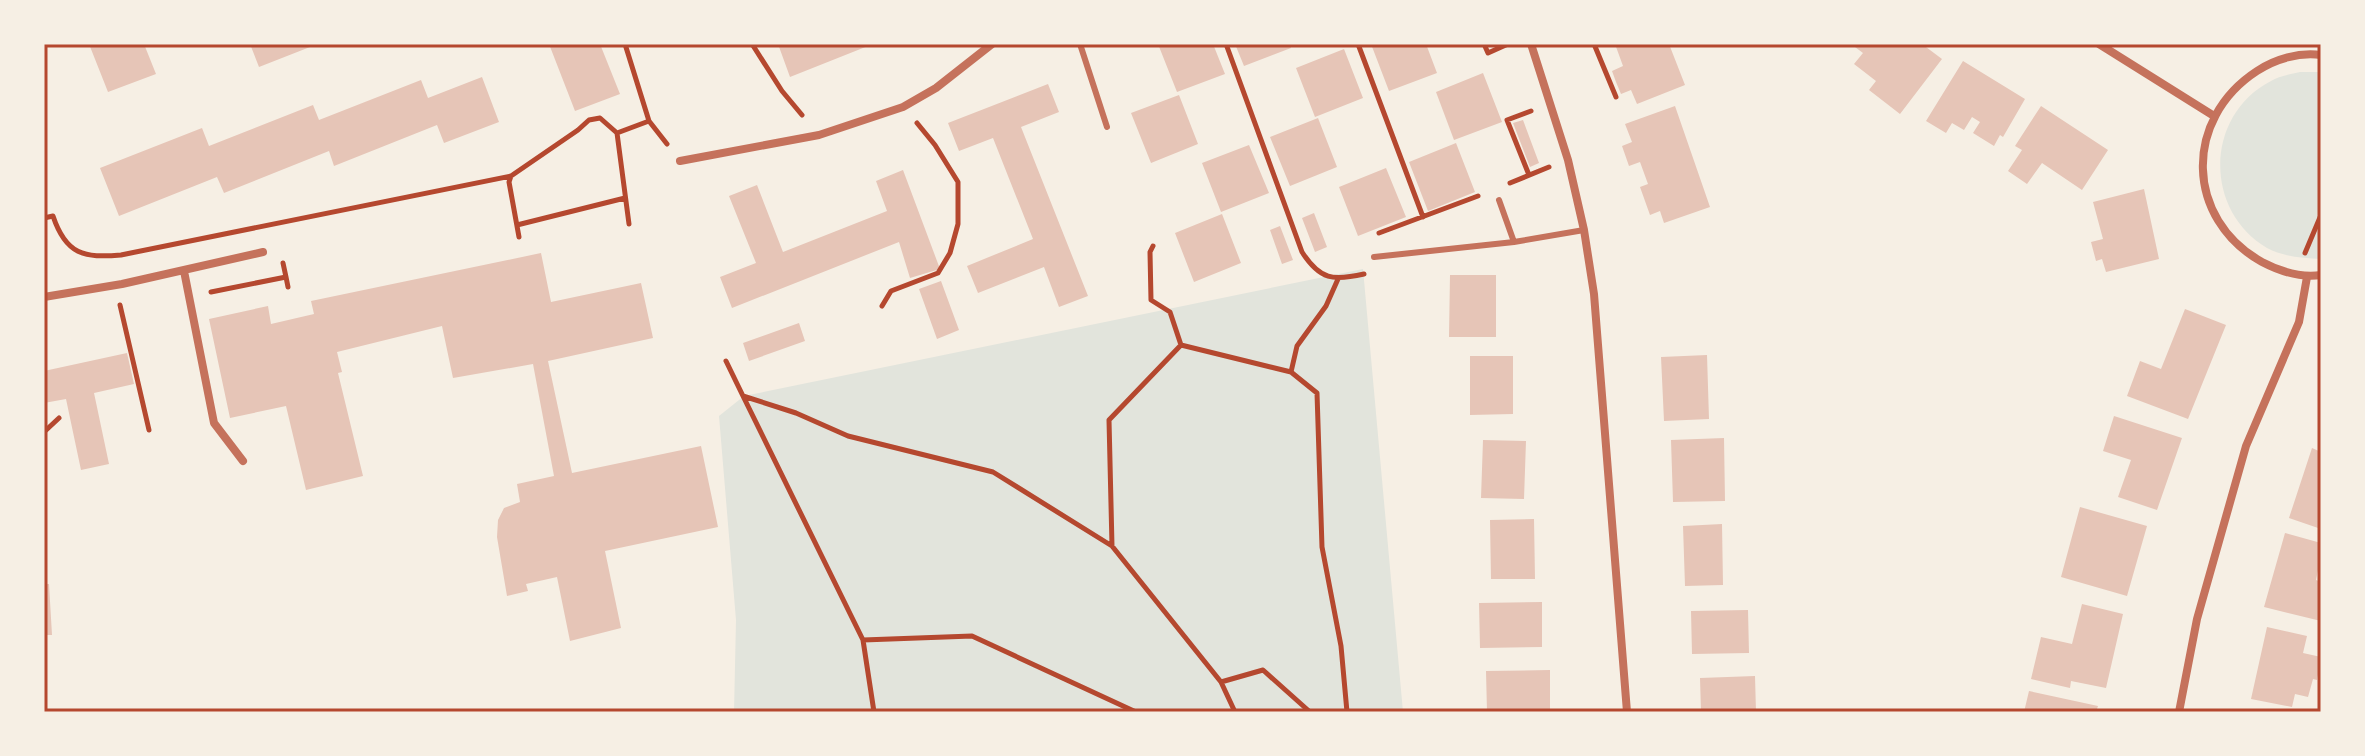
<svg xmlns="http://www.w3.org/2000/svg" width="2365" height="756" font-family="'Asap Condensed',sans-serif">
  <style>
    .green { fill: #e2e4dc }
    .building { fill: #e6c5b7 }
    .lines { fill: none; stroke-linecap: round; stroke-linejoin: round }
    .path { stroke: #b5482f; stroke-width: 5 }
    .service { stroke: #c5725c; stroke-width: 6 }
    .minor { stroke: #c5725c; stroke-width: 8 }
    .neatline { fill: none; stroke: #b5482f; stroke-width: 3 }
  </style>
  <rect width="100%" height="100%" fill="#f6efe4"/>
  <path class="green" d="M 2300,72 L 2321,72 L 2321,259 C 2303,258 2284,257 2267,248 C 2203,210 2205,115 2271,81 C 2279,76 2291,74 2300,72 Z
    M 1363,269 L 1403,712 L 734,712 L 736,620 L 719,416 L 744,396 Z"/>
  <path class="building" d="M 89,44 L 144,44 L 156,74 L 108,92 Z
    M 250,44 L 308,44 L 310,47 L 259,67 Z
    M 549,44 L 600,44 L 620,94 L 575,111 Z
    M 778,44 L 873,44 L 790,77 Z
    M 1158,44 L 1213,44 L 1225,74 L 1177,92 Z
    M 1235,44 L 1290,44 L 1291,48 L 1244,66 Z
    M 1371,44 L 1426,44 L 1437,73 L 1389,91 Z
    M 1615,44 L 1669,44 L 1685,85 L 1637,104 L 1631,90 L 1621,94 L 1616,82 L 1612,71 L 1623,66 Z
    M 1857,44 L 1922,44 L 1942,59 L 1900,114 L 1869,90 L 1876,81 L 1854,64 L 1863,53 L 1855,47 Z
    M 1344,49 L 1363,98 L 1315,117 L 1296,68 Z
    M 1963,61 L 2025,99 L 2003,137 L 2000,135 L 1994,146 L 1973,133 L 1980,122 L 1972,117 L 1964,130 L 1952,123 L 1946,133 L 1926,121 Z
    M 1483,73 L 1502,122 L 1454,140 L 1436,92 Z
    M 482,77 L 499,122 L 444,143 L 437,125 L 334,166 L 329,151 L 224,193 L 217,177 L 119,216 L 100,168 L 202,128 L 209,146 L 313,105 L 319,120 L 421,80 L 428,98 Z
    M 1048,84 L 1059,112 L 1021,127 L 1088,296 L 1059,307 L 1044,267 L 978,293 L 967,266 L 1033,239 L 993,138 L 959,151 L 948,123 Z
    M 1179,95 L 1198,144 L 1151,163 L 1131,113 Z
    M 1675,106 L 1710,207 L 1664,223 L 1660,211 L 1650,215 L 1640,187 L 1648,184 L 1640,162 L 1629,166 L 1622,146 L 1632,142 L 1625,124 Z
    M 2041,106 L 2108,150 L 2082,190 L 2042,163 L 2027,184 L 2008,171 L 2022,150 L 2015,146 Z
    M 1318,118 L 1337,167 L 1290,186 L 1270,137 Z
    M 1523,120 L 1539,163 L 1530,167 L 1513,123 Z
    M 1456,143 L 1475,192 L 1428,211 L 1409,162 Z
    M 1249,145 L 1269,193 L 1221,212 L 1202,163 Z
    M 1386,168 L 1406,217 L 1358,236 L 1339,187 Z
    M 903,170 L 940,269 L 910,278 L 899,242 L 732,308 L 720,277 L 756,263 L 729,196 L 757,185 L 783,252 L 887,211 L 876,181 Z
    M 2144,189 L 2159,259 L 2106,272 L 2102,259 L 2096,261 L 2091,242 L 2103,239 L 2093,202 Z
    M 1314,213 L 1327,247 L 1315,252 L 1302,218 Z
    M 1222,214 L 1241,263 L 1194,282 L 1175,233 Z
    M 1280,226 L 1293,260 L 1282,264 L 1270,230 Z
    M 541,253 L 551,302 L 641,283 L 653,338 L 548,361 L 572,473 L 701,446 L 718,527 L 605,551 L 621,628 L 570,641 L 557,577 L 526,584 L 528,591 L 507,596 L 497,537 L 498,520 L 504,508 L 520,502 L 517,484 L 554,476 L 533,364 L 453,378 L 442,326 L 337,352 L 342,372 L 338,373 L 363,476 L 306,490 L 286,406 L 230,418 L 209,319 L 268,306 L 271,324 L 314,314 L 311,301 Z
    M 1450,275 L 1496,275 L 1496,337 L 1449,337 Z
    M 941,281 L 959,330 L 937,339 L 919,289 Z
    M 2185,309 L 2226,325 L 2188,419 L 2127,396 L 2140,361 L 2161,369 Z
    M 799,323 L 805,341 L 749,361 L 743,343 Z
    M 127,353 L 134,384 L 94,393 L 109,464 L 81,470 L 66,399 L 44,403 L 44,371 Z
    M 1707,355 L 1709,419 L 1664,421 L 1661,357 Z
    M 1470,356 L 1513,356 L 1513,414 L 1470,415 Z
    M 2114,416 L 2182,438 L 2157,510 L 2118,497 L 2131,460 L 2103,451 Z
    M 1724,438 L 1725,501 L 1673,502 L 1671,440 Z
    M 1483,440 L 1526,441 L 1524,499 L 1481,498 Z
    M 2312,448 L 2321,452 L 2321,529 L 2289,518 Z
    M 2080,507 L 2147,526 L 2127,596 L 2061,577 Z
    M 1534,519 L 1535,579 L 1491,579 L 1490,520 Z
    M 1722,524 L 1723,585 L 1685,586 L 1683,526 Z
    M 2285,533 L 2321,543 L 2321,571 L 2318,570 L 2316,580 L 2321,582 L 2321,621 L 2264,607 Z
    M 44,584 L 49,584 L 52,635 L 44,635 Z
    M 1542,602 L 1542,647 L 1480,648 L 1479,603 Z
    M 2082,604 L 2123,614 L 2106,688 L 2071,681 L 2070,688 L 2031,679 L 2041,637 L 2072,644 Z
    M 1748,610 L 1749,653 L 1692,654 L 1691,611 Z
    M 2267,627 L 2307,636 L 2303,653 L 2321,657 L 2317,680 L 2313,679 L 2308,697 L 2295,694 L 2292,707 L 2251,699 Z
    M 1550,670 L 1550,712 L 1487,712 L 1486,671 Z
    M 1755,676 L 1756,712 L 1701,712 L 1700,678 Z
    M 2029,691 L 2098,706 L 2096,712 L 2024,712 Z"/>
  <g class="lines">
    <path class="path" d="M 625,44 L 649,121 L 667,144
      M 752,44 L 782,91 L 802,115
      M 1226,44 L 1302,252 C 1320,280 1333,281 1364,274
      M 1358,44 L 1423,217
      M 1484,44 L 1488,53 L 1508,44
      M 1594,44 L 1616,97
      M 617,133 L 649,121
      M 1529,175 L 1507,120 L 1531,111
      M 511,176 L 509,182 L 519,237
      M 1510,183 L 1549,167
      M 44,218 L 53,216 C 66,255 84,258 121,255 L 511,176 L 578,130 L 589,120 L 600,118 L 617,133 L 629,224
      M 517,225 L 625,198
      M 1379,233 L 1478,196
      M 1153,246 L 1150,252 L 1151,300 L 1170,312 L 1181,345
      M 2305,253 L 2321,215
      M 286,277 L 288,287
      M 211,292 L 286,277 L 283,263
      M 120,305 L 149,430
      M 882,306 L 891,291 L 938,273 L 950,253 L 958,224 L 958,182 L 935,145 L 917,123
      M 726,361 L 743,396
      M 1291,372 L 1297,346 L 1326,306 L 1338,279
      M 44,432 L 59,418
      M 1112,546 L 1109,420 L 1181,345 L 1291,372 L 1317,393 L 1322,547 L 1341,646 L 1347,712
      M 863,640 L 972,636 L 1136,712
      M 1221,682 L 1263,670 L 1310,712
      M 874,712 L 863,640 L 743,396 L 796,413 L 848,436 L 993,472 L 1112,546 L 1221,682 L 1235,712"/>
    <path class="service" d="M 1080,44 L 1107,127
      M 1499,200 L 1514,242
      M 1374,257 L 1514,242 L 1584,230"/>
    <path class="minor" d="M 1531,44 L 1568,160 L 1584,230 L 1594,294 L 1627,712
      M 2099,44 L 2214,116
      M 2321,55 C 2299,52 2275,59 2257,71 C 2183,119 2185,219 2262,262 C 2281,272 2300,278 2321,275
      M 680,161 L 819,135 L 903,107 L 936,88 L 992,44
      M 184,271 L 214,423 L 243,461
      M 44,297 L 122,284 L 263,252
      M 2179,712 L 2197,619 L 2246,446 L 2299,322 L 2307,277"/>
  </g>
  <rect width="2365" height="756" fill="none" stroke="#f6efe4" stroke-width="92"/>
  <rect x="46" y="46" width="2273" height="664" class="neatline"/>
</svg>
